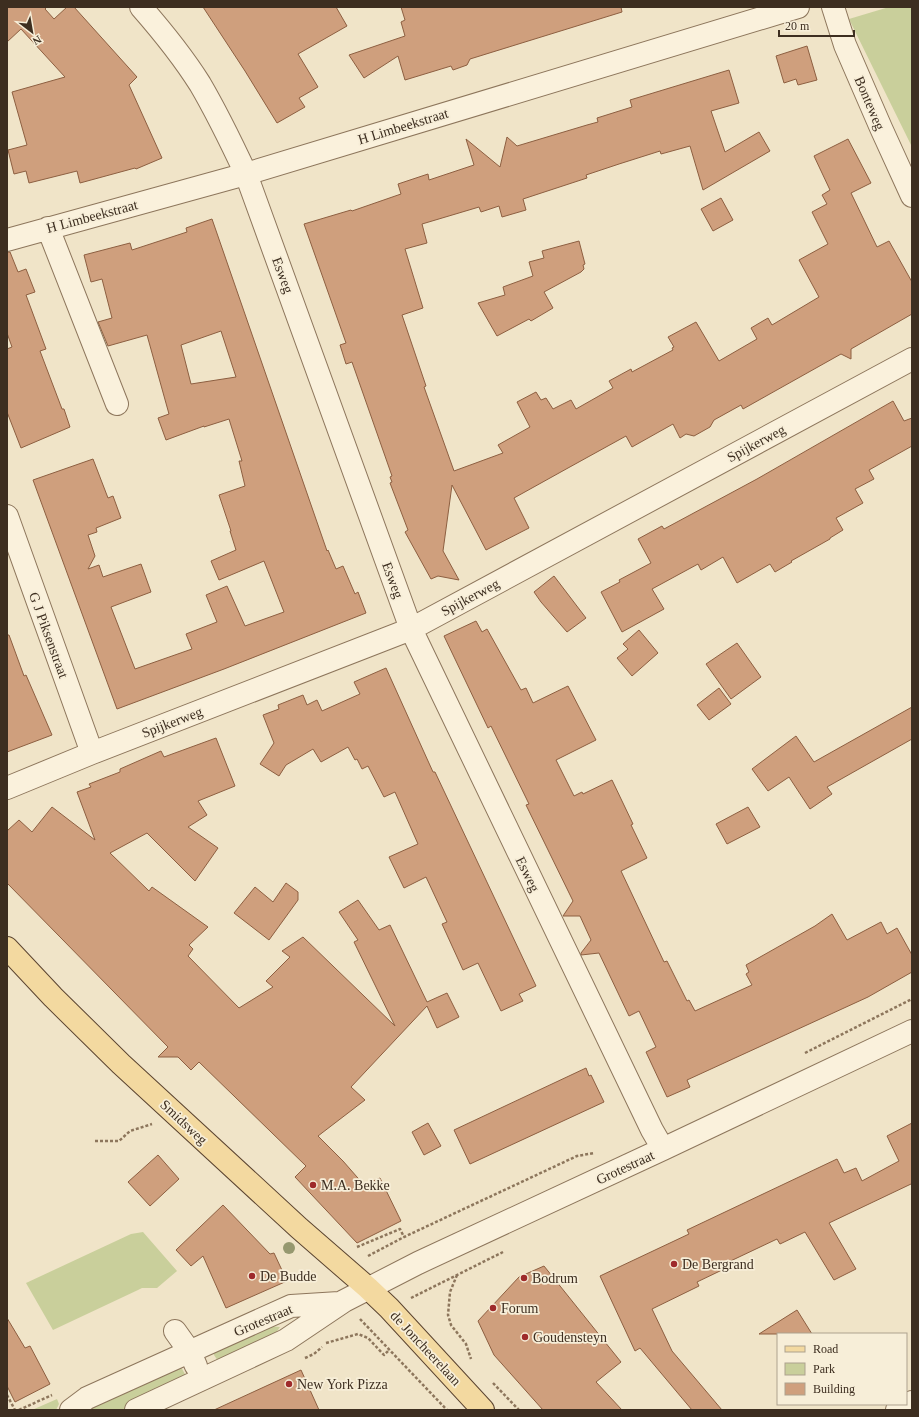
<svg xmlns="http://www.w3.org/2000/svg" width="919" height="1417" font-family="'Times New Roman',serif">
  <style>
    .green { fill: #c9cf9b }
    .building { fill: #cf9f7d; stroke: #8d5f41; fill-rule: evenodd }
    .lines { fill: none; stroke-linecap: round; stroke-linejoin: round }
    .minor-casing { stroke: #8d765c; stroke-width: 24 }
    .major-casing { stroke: #5b4430; stroke-width: 24 }
    .path { stroke: #8d765c; stroke-width: 2.5; stroke-dasharray: 3 2; stroke-linecap: butt }
    .minor { stroke: #faf1dc; stroke-width: 22 }
    .major { stroke: #f3d9a0; stroke-width: 22 }
    .tree { fill: #96986f }
    .poi-dot { fill: #9e2a2b; stroke: #f7eed8; stroke-width: 1.5 }
    .labels { text-anchor: middle; stroke-width: 3.5; stroke-linejoin: round; paint-order: stroke }
    .street-label { font-size: 14px; fill: #3d2e20; stroke: #f7eed8 }
    .poi-label { font-size: 14px; fill: #3d2e20; stroke: #f7eed8; text-anchor: start }
  </style>
  <rect width="100%" height="100%" fill="#f0e4c8"/>
  <path class="green" d="M 889,7 L 912,7 L 912,147 L 849,19 Z
    M 143,1232 L 177,1271 L 157,1288 L 142,1288 L 138,1290 L 53,1330 L 26,1283 L 131,1234 Z
    M 268,1326 L 280,1327 L 273,1337 L 218,1361 L 214,1355 L 213,1351 Z
    M 181,1367 L 186,1376 L 181,1383 L 122,1410 L 85,1410 Z
    M 57,1399 L 59,1404 L 56,1410 L 32,1410 Z"/>
  <path class="building" d="M 7,7 L 47,7 L 45,9 L 54,19 L 67,7 L 74,7 L 137,77 L 129,85 L 162,158 L 136,169 L 135,168 L 80,183 L 77,171 L 29,183 L 26,171 L 14,174 L 8,150 L 27,145 L 12,92 L 65,77 L 21,29 L 7,42 Z
    M 203,7 L 336,7 L 347,26 L 298,54 L 318,87 L 299,98 L 305,107 L 277,123 L 245,71 Z
    M 401,7 L 621,7 L 622,12 L 470,59 L 467,65 L 453,70 L 451,66 L 405,80 L 398,56 L 364,78 L 349,55 L 405,36 L 401,22 L 405,20 Z
    M 807,46 L 817,80 L 798,85 L 796,79 L 784,83 L 776,56 Z
    M 729,70 L 739,103 L 711,111 L 725,152 L 759,132 L 770,151 L 703,190 L 690,146 L 661,154 L 660,151 L 619,164 L 586,175 L 587,178 L 523,199 L 526,210 L 502,217 L 499,206 L 481,212 L 479,207 L 422,224 L 427,243 L 405,249 L 423,308 L 402,315 L 426,386 L 424,387 L 454,471 L 503,453 L 498,445 L 530,427 L 517,402 L 536,392 L 541,400 L 546,398 L 553,409 L 571,400 L 576,409 L 613,388 L 609,381 L 631,369 L 632,372 L 673,350 L 672,348 L 674,347 L 668,337 L 696,322 L 719,361 L 757,339 L 751,328 L 768,318 L 772,325 L 819,297 L 799,260 L 828,244 L 812,212 L 827,204 L 822,195 L 830,190 L 814,156 L 848,139 L 871,183 L 851,193 L 877,247 L 889,241 L 912,282 L 912,314 L 851,349 L 851,359 L 841,354 L 743,409 L 741,405 L 714,420 L 710,427 L 694,436 L 686,434 L 680,438 L 673,424 L 632,447 L 626,436 L 568,468 L 514,498 L 529,528 L 486,550 L 452,485 L 443,551 L 459,580 L 438,576 L 431,579 L 405,532 L 408,530 L 390,483 L 392,482 L 390,477 L 392,476 L 352,362 L 346,364 L 340,345 L 346,343 L 304,224 L 351,210 L 352,211 L 401,194 L 398,184 L 428,174 L 429,180 L 474,165 L 466,139 L 500,167 L 507,137 L 517,146 L 587,125 L 598,122 L 597,118 L 632,107 L 630,100 Z
    M 721,198 L 733,220 L 713,231 L 701,209 Z
    M 212,219 L 327,551 L 328,550 L 336,569 L 343,566 L 355,594 L 358,592 L 366,613 L 224,669 L 117,709 L 33,480 L 93,459 L 108,498 L 113,496 L 121,518 L 96,528 L 97,532 L 88,535 L 95,556 L 88,569 L 99,565 L 103,577 L 141,564 L 151,592 L 111,607 L 135,669 L 192,649 L 186,634 L 217,622 L 206,595 L 227,586 L 245,626 L 284,612 L 264,561 L 219,580 L 211,561 L 236,550 L 230,531 L 231,531 L 219,495 L 245,486 L 239,461 L 242,461 L 229,419 L 204,427 L 204,426 L 166,440 L 158,418 L 169,414 L 147,335 L 108,346 L 98,322 L 112,318 L 102,279 L 91,282 L 84,255 L 130,243 L 132,250 L 187,232 L 186,228 ZM 221,331 L 236,377 L 191,384 L 181,345 Z
    M 579,241 L 585,264 L 583,265 L 584,269 L 581,272 L 544,292 L 553,308 L 531,321 L 529,319 L 497,336 L 478,303 L 505,295 L 503,287 L 533,276 L 529,262 L 544,258 L 542,251 Z
    M 7,252 L 10,252 L 18,272 L 26,269 L 35,292 L 26,295 L 46,349 L 40,351 L 62,409 L 64,409 L 70,427 L 21,448 L 7,412 L 7,349 L 12,347 L 7,333 Z
    M 893,401 L 904,421 L 912,418 L 912,446 L 869,470 L 874,479 L 855,489 L 863,503 L 836,518 L 843,530 L 830,538 L 830,539 L 791,561 L 792,562 L 775,572 L 770,564 L 737,583 L 723,557 L 701,570 L 698,564 L 652,589 L 664,609 L 622,632 L 601,592 L 620,582 L 619,580 L 651,563 L 638,539 L 662,526 L 664,529 L 757,479 Z
    M 554,576 L 586,618 L 567,632 L 541,602 L 534,592 Z
    M 476,621 L 482,632 L 487,629 L 521,690 L 526,688 L 533,703 L 568,686 L 596,740 L 556,760 L 574,796 L 582,792 L 583,794 L 612,780 L 633,824 L 631,825 L 647,858 L 621,871 L 664,962 L 667,961 L 687,1001 L 689,1000 L 695,1011 L 752,985 L 746,974 L 749,972 L 746,965 L 815,926 L 832,914 L 847,940 L 881,922 L 887,934 L 897,928 L 912,955 L 912,972 L 868,997 L 687,1080 L 690,1087 L 667,1097 L 646,1052 L 656,1047 L 639,1011 L 629,1016 L 599,953 L 581,955 L 581,953 L 591,940 L 580,916 L 563,916 L 573,901 L 526,805 L 529,804 L 491,726 L 488,728 L 444,636 Z
    M 639,630 L 658,653 L 632,676 L 617,658 L 628,649 L 623,644 Z
    M 7,635 L 9,635 L 24,676 L 26,675 L 52,735 L 7,752 Z
    M 737,643 L 761,677 L 731,699 L 706,664 Z
    M 386,668 L 433,772 L 435,772 L 536,986 L 519,994 L 523,1001 L 501,1011 L 478,963 L 463,970 L 442,924 L 447,922 L 426,877 L 404,888 L 389,857 L 418,844 L 395,792 L 384,797 L 368,766 L 362,769 L 357,759 L 355,760 L 348,747 L 321,762 L 313,749 L 286,765 L 279,776 L 260,764 L 274,743 L 263,715 L 279,709 L 278,705 L 303,695 L 307,705 L 317,700 L 322,711 L 360,694 L 354,682 Z
    M 719,688 L 731,704 L 709,720 L 697,705 Z
    M 912,707 L 912,739 L 827,787 L 832,794 L 810,809 L 789,777 L 768,791 L 752,769 L 796,736 L 814,762 Z
    M 216,738 L 235,786 L 198,801 L 207,815 L 188,827 L 218,848 L 195,881 L 147,833 L 110,853 L 149,891 L 152,887 L 208,927 L 189,945 L 193,949 L 188,956 L 239,1008 L 273,987 L 266,981 L 290,957 L 282,951 L 303,937 L 395,1026 L 354,942 L 358,940 L 339,912 L 358,900 L 379,930 L 390,925 L 427,1002 L 447,993 L 459,1017 L 437,1028 L 427,1006 L 351,1087 L 365,1100 L 318,1136 L 343,1161 L 364,1185 L 380,1178 L 401,1221 L 357,1243 L 295,1177 L 306,1166 L 199,1062 L 191,1070 L 178,1057 L 158,1057 L 168,1047 L 7,883 L 7,831 L 19,820 L 32,832 L 52,807 L 95,840 L 77,792 L 91,787 L 89,784 L 120,772 L 120,769 L 161,751 L 164,757 Z
    M 748,807 L 760,827 L 727,844 L 716,824 Z
    M 286,883 L 298,892 L 298,900 L 269,940 L 234,913 L 255,887 L 273,902 Z
    M 586,1068 L 589,1076 L 591,1075 L 604,1102 L 470,1164 L 454,1130 Z
    M 428,1123 L 441,1146 L 424,1155 L 412,1132 Z
    M 912,1123 L 912,1185 L 911,1184 L 829,1223 L 856,1269 L 834,1280 L 805,1232 L 780,1244 L 777,1239 L 720,1266 L 722,1270 L 697,1282 L 699,1286 L 652,1309 L 672,1351 L 722,1410 L 692,1410 L 640,1348 L 635,1351 L 600,1276 L 689,1234 L 687,1230 L 837,1159 L 844,1173 L 856,1168 L 862,1181 L 899,1161 L 887,1136 Z
    M 158,1155 L 179,1179 L 150,1206 L 128,1182 Z
    M 223,1205 L 270,1254 L 274,1253 L 287,1281 L 226,1308 L 203,1256 L 191,1266 L 176,1250 Z
    M 544,1266 L 621,1362 L 596,1382 L 622,1410 L 543,1410 L 494,1355 L 478,1321 L 519,1277 Z
    M 797,1310 L 812,1334 L 759,1334 Z
    M 7,1318 L 25,1348 L 30,1346 L 50,1384 L 15,1402 L 7,1386 Z
    M 301,1370 L 319,1410 L 214,1410 Z"/>
  <g class="lines">
    <g class="minor-casing">
      <path id="minor" d="M 141,7 C 162,31 183,57 200,84 C 217,113 232,144 246,174 L 411,629 L 652,1130 L 663,1149
        M 833,7 L 845,45 L 881,128 L 912,196
        M 48,228 L 117,404
        M 7,240 L 246,174 L 798,7
        M 7,516 L 92,753
        M 7,788 L 92,753 L 411,629 L 912,359
        M 175,1331 L 190,1352 L 196,1366
        M 71,1410 L 87,1398 L 291,1306 L 339,1303
        M 136,1410 L 286,1340 L 344,1301 L 418,1263 L 663,1149 L 912,1031
        M 897,1410 L 912,1402"/>
    </g>
    <g class="major-casing">
      <path id="major" d="M 7,948 L 53,997 L 121,1064 L 299,1228 L 368,1288 L 389,1308 L 483,1410"/>
    </g>
    <path class="path" d="M 805,1053 L 912,999
      M 95,1141 L 119,1141 L 130,1131 L 152,1124
      M 357,1247 L 400,1229 L 404,1237
      M 368,1256 L 404,1237 L 577,1156 L 594,1153
      M 457,1275 L 450,1292 L 448,1315 L 451,1325 L 466,1344 L 471,1359
      M 411,1298 L 503,1252
      M 360,1319 L 447,1410
      M 326,1343 L 358,1334 L 368,1338 L 384,1355 L 389,1350
      M 305,1358 L 314,1354 L 322,1347
      M 493,1383 L 519,1410
      M 7,1395 L 15,1410
      M 19,1410 L 52,1395"/>
    <use href="#minor" class="minor"/>
    <use href="#major" class="major"/>
  </g>
  <circle class="tree" cx="289" cy="1248" r="6"/>
  <g class="poi-dot">
    <circle cx="313" cy="1185" r="4"/>
    <circle cx="674" cy="1264" r="4"/>
    <circle cx="252" cy="1276" r="4"/>
    <circle cx="524" cy="1278" r="4"/>
    <circle cx="493" cy="1308" r="4"/>
    <circle cx="525" cy="1337" r="4"/>
    <circle cx="289" cy="1384" r="4"/>
  </g>
  <g class="labels">
    <g class="street-label">
      <text transform="translate(870 103) rotate(67)" y="5">Bonteweg</text>
      <text transform="translate(403 126) rotate(-17)" y="5">H Limbeekstraat</text>
      <text transform="translate(92 216) rotate(-15)" y="5">H Limbeekstraat</text>
      <text transform="translate(283 275) rotate(70)" y="5">Esweg</text>
      <text transform="translate(756 443) rotate(-28)" y="5">Spijkerweg</text>
      <text transform="translate(393 580) rotate(70)" y="5">Esweg</text>
      <text transform="translate(470 597) rotate(-28)" y="5">Spijkerweg</text>
      <text transform="translate(49 635) rotate(70)" y="5">G J Piksenstraat</text>
      <text transform="translate(172 722) rotate(-21)" y="5">Spijkerweg</text>
      <text transform="translate(528 874) rotate(64)" y="5">Esweg</text>
      <text transform="translate(184 1122) rotate(43)" y="5">Smidsweg</text>
      <text transform="translate(625 1167) rotate(-25)" y="5">Grotestraat</text>
      <text transform="translate(263 1320) rotate(-23)" y="5">Grotestraat</text>
      <text transform="translate(426 1348) rotate(47)" y="5">de Joncheerelaan</text>
    </g>
    <g class="poi-label">
      <text x="321" y="1190">M.A. Bekke</text>
      <text x="682" y="1269">De Bergrand</text>
      <text x="260" y="1281">De Budde</text>
      <text x="532" y="1283">Bodrum</text>
      <text x="501" y="1313">Forum</text>
      <text x="533" y="1342">Goudensteyn</text>
      <text x="297" y="1389">New York Pizza</text>
    </g>
  </g>
  <rect width="919" height="1417" fill="none" stroke="#3d2e20" stroke-width="16"/>
  <rect x="777" y="1333" width="130" height="72" fill="#f7eed8" stroke="#ada18e"/>
  <rect x="785" y="1346" width="20" height="6" fill="#f3d9a0" stroke="#ada18e"/>
  <text x="813" y="1353" font-size="12" fill="#3d2e20">Road</text>
  <rect x="785" y="1363" width="20" height="12" fill="#c9cf9b" stroke="#ada18e"/>
  <text x="813" y="1373" font-size="12" fill="#3d2e20">Park</text>
  <rect x="785" y="1383" width="20" height="12" fill="#cf9f7d" stroke="#ada18e"/>
  <text x="813" y="1393" font-size="12" fill="#3d2e20">Building</text>
  <g transform="translate(32 32) rotate(149)" stroke="#f7eed8" stroke-width="3" paint-order="stroke">
  <path d="M0-3L7 15L0 10L-7 15Z" fill="#3d2e20"/>
  <text y="-6" font-size="11" font-weight="bold" text-anchor="middle" fill="#3d2e20">N</text>
  </g>
  <path d="M779 30v6h75v-6" fill="none" stroke="#3d2e20" stroke-width="2"/>
  <text x="785" y="30" font-size="12" fill="#3d2e20" stroke="#f7eed8" stroke-width="3" paint-order="stroke">20 m</text>
</svg>
